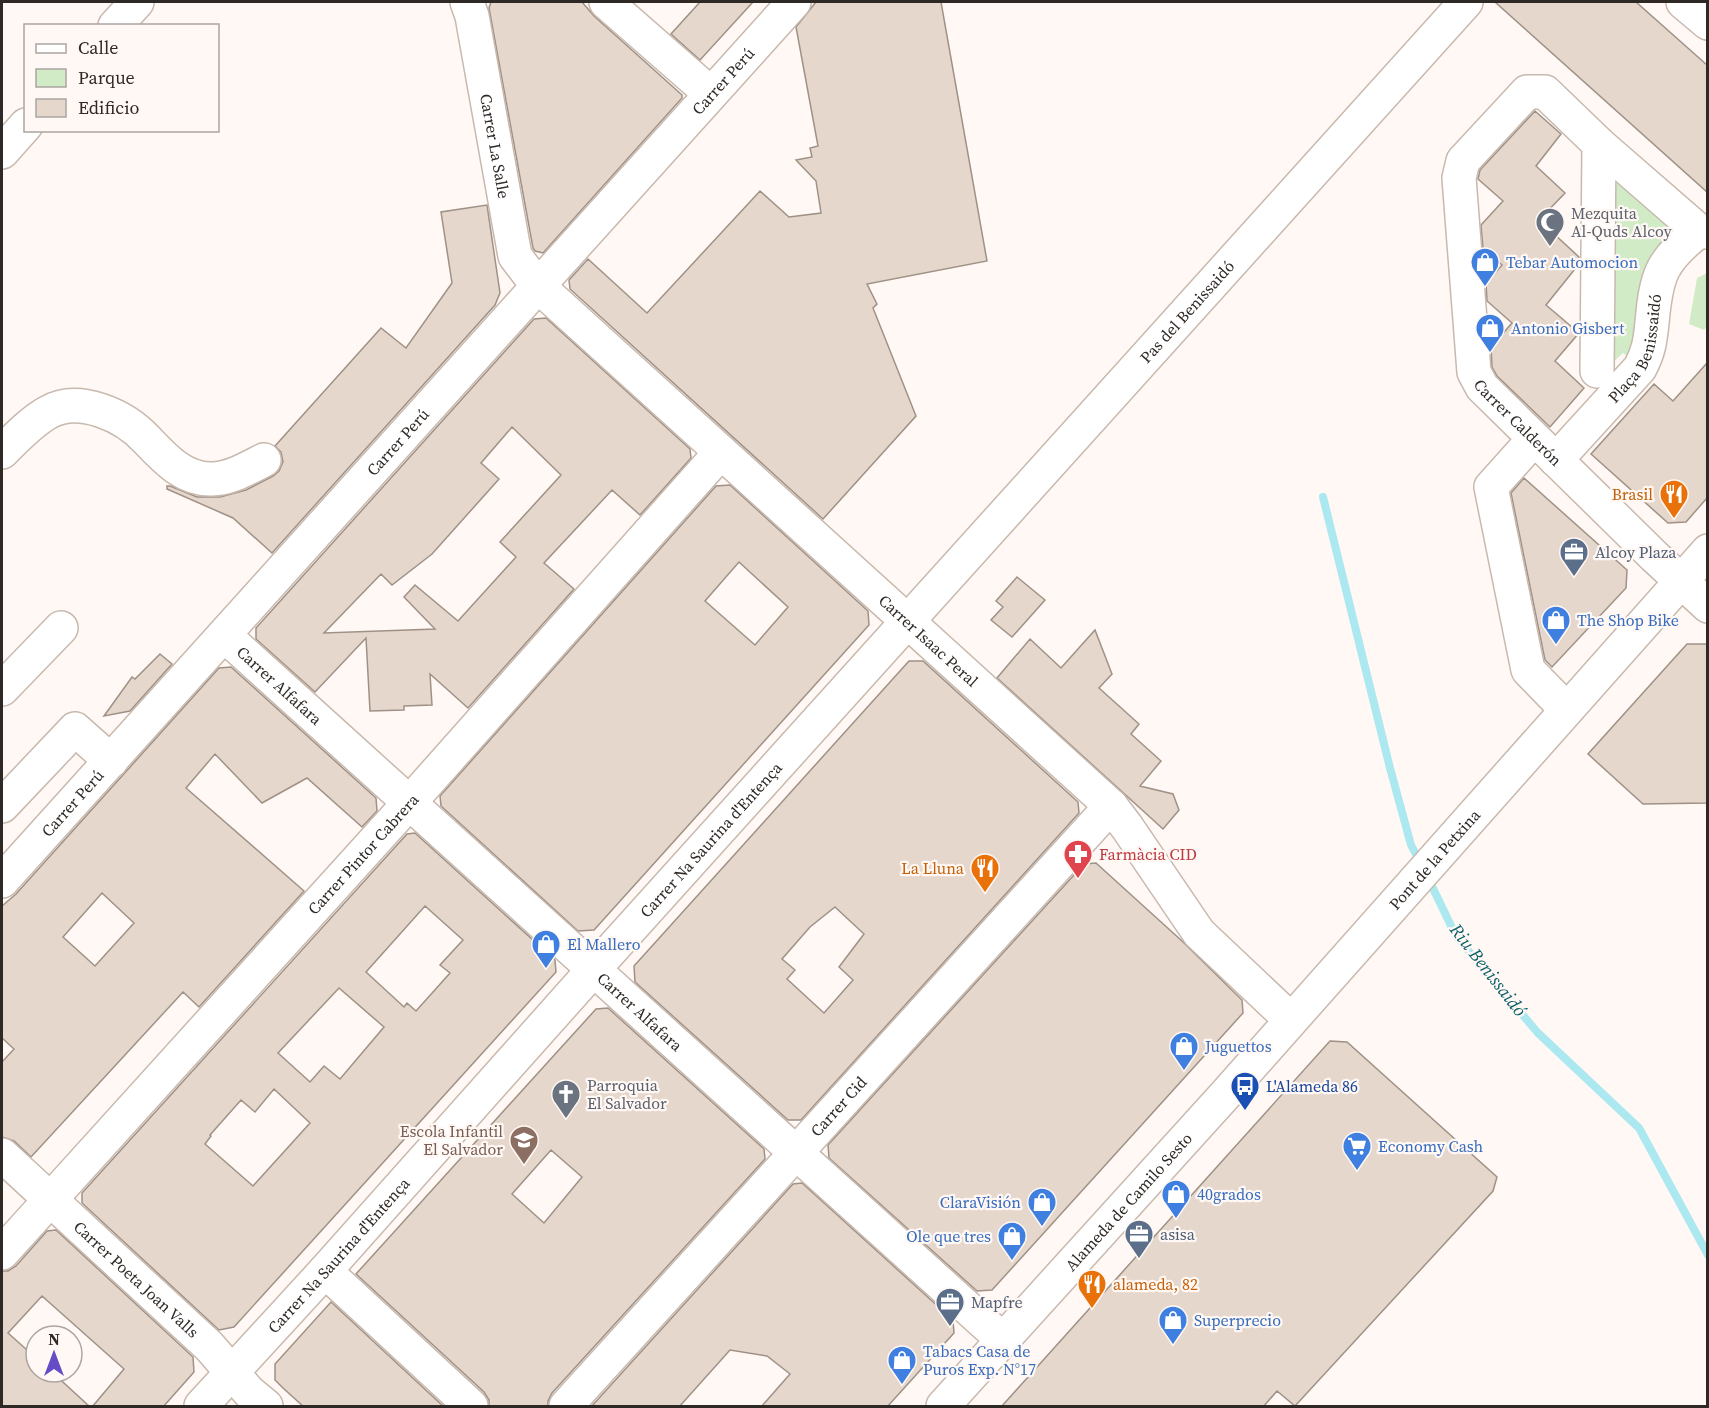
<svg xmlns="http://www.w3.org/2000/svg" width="1709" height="1408" font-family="'Source Serif 4',serif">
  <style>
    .green { fill: #d1ebc7 }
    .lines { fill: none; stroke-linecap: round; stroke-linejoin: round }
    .stream { stroke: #abe8ef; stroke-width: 8 }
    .building { fill: #e6d7cc; stroke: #9f9186; stroke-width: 1.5; fill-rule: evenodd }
    .minor-casing { stroke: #c8b9ae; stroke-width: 36 }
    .major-casing { stroke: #c8b9ae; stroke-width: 36 }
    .minor { stroke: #fff; stroke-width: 33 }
    .major { stroke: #fff; stroke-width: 33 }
    .labels { text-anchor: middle; stroke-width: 4.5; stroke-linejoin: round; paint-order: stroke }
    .street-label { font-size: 16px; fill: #2f2925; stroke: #fff8f4 }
    .worship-label { font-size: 16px; fill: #5b616d; stroke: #fff8f4; text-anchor: start }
    .shop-label { font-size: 16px; fill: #366cbe; stroke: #fff8f4; text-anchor: start }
    .food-label { font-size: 16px; fill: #c56008; stroke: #fff8f4; text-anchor: end }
    .service-label { font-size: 16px; fill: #4e5e75; stroke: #fff8f4; text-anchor: start }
    .health-label { font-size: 16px; fill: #be3a42; stroke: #fff8f4; text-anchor: start }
    .transit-label { font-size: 16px; fill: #164399; stroke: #fff8f4; text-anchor: start }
    .education-label { font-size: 16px; fill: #785e54; stroke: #fff8f4; text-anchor: end }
    .water-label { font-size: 18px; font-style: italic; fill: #0a6068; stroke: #fff8f4 }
  </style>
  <rect width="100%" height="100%" fill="#fff8f4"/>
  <path class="green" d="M 1618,179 L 1676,232 L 1633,355 L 1629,357 L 1623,353 L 1606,369 L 1606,183 Z
    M 1707,273 L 1707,326 L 1704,330 L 1689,324 L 1697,278 Z"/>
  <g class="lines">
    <path class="stream" d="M 1323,497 L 1390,768 L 1411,845 L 1421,864
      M 1428,878 L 1456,936 L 1538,1033 L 1639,1128 L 1708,1255"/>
  </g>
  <path class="building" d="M 491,2 L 582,2 L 594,16 L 682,95 L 682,98 L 543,253 L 535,251 L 533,248 L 489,8 Z
    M 700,2 L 753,2 L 700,60 L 671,34 Z
    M 816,2 L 941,2 L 987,261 L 867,284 L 877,304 L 873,308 L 916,416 L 823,519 L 570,289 L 569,280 L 588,259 L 647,313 L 760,191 L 789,217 L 821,213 L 816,181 L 796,160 L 812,157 L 810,148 L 818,146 L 796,27 Z
    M 1495,2 L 1636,2 L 1707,65 L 1707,192 Z
    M 1535,111 L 1561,134 L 1536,166 L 1565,193 L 1539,220 L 1579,257 L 1579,264 L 1546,305 L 1579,333 L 1555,361 L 1584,388 L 1550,427 L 1497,376 L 1492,367 L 1491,347 L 1512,323 L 1487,301 L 1486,283 L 1502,265 L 1483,248 L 1481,225 L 1503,201 L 1478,179 L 1480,170 Z
    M 487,205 L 500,293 L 495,305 L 272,553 L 233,518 L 167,489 L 167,486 L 170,486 L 197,497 L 220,497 L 246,490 L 273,476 L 279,471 L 283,462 L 281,452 L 275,446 L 381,328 L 406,348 L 452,283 L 441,212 Z
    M 546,318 L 690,449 L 691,458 L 640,515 L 612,490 L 544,563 L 574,589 L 468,708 L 430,674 L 432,705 L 404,706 L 404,710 L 370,711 L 366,638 L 315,692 L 256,639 L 256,628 L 534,319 ZM 512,427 L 561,475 L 500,542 L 516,557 L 458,621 L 415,585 L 404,597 L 435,629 L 324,633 L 381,574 L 392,585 L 432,554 L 499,479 L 481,463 Z
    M 1707,363 L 1707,498 L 1686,522 L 1668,523 L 1591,454 L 1654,384 L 1673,401 Z
    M 1524,478 L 1627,570 L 1626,588 L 1552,667 L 1545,660 L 1511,493 Z
    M 730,485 L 868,611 L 869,625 L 594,930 L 578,931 L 441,806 L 440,796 L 716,486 ZM 739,562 L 788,607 L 755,645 L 705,601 Z
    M 1017,577 L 1045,600 L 1012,637 L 991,620 L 1003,607 L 996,601 Z
    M 1095,630 L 1112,674 L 1099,688 L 1139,724 L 1131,734 L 1161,761 L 1140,786 L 1173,794 L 1179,810 L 1163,829 L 997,678 L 1030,639 L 1061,668 Z
    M 1687,644 L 1707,644 L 1707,803 L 1643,804 L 1588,754 Z
    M 160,654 L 172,664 L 130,711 L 104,716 L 132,677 L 135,679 Z
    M 909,661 L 923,661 L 1078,802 L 1079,813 L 801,1120 L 788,1120 L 635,982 L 634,966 ZM 835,907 L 864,934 L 839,967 L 853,980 L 824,1013 L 787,979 L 795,970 L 782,959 L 810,927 Z
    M 231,667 L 376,798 L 377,811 L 362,827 L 307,778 L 262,803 L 215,754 L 186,788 L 304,891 L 199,1007 L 183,992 L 31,1157 L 14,1141 L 2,1137 L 2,1062 L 14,1049 L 2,1038 L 2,906 L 16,894 L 219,668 ZM 102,893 L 134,923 L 95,966 L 63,937 Z
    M 415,833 L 555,960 L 556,972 L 234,1327 L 219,1330 L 82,1203 L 82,1193 L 407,834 ZM 425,906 L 463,940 L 440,965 L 450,973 L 416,1011 L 407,1003 L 404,1007 L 366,972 ZM 339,988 L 384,1027 L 340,1079 L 324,1066 L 310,1082 L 278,1053 ZM 274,1089 L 310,1123 L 253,1186 L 205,1144 L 211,1136 L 210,1135 L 241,1100 L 255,1112 Z
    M 1096,863 L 1182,941 L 1242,1000 L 1243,1013 L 992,1290 L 977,1291 L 829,1158 L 828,1145 L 1084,864 Z
    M 608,1008 L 764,1149 L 765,1159 L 552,1393 L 548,1401 L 548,1407 L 489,1407 L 489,1400 L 484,1392 L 356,1274 L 596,1009 ZM 551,1150 L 582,1177 L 544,1223 L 512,1194 Z
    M 1330,1041 L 1347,1042 L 1497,1177 L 1493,1191 L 1295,1406 L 1277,1391 L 1263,1407 L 1001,1407 Z
    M 802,1183 L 953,1320 L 954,1333 L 887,1407 L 761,1407 L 790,1374 L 767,1356 L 730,1350 L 679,1407 L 591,1407 L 793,1184 Z
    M 56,1230 L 193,1357 L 194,1372 L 163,1407 L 92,1407 L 124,1369 L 42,1296 L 8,1333 L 36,1358 L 36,1372 L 52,1372 L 90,1407 L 2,1407 L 2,1271 L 8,1271 L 16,1266 L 47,1231 Z
    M 331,1302 L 444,1407 L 304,1407 L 283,1388 L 275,1380 L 275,1364 Z"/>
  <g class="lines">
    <g class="minor-casing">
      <g id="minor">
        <path id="s1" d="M 467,2 L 472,16 L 515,256 L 537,285 L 1111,806 L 1127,827 L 1199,933 L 1291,1020"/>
        <path d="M 606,2 L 711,94"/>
        <path d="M 1683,2 L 1708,23"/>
        <path d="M 115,26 L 137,2"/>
        <path d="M 2,152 L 26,125"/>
        <path id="s2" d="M 1708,232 L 1699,231 L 1599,144 L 1545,92 L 1527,92 L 1463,161 L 1459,178 L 1474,372 L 1482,387 L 1654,556 L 1708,606"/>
        <path d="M 1597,371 L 1599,144"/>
        <path d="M 1534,439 L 1491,487 L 1528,670 L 1566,709"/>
        <path d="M 2,452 C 16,438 30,423 47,413 C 79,394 125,416 147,440 C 165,459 184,480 212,479 C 230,479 248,468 264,460"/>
        <path id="s3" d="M 1556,460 L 1640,368 C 1649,351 1650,341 1652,323 C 1656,276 1661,260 1699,231"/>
        <path id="s4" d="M 224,635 L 1003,1340"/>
        <path d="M 2,689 L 61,628"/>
        <path d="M 2,806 L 75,729 L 111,761"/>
        <path id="s5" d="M 2,881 L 794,2"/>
        <path id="s6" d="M 2,1155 L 209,1346 L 249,1392 L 266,1406"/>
        <path id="s7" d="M 2,1253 L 410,802 L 721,452"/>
        <path d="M 325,1271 L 471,1406"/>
        <path id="s8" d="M 566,1406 L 1111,806"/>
      </g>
    </g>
    <g class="major-casing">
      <g id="major">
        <path id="s9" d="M 201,1406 L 325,1271 L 594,969 L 1466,2"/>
        <path id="s10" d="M 943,1406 L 1225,1095 L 1708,551"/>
      </g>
    </g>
    <use href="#minor" class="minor"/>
    <use href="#major" class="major"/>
  </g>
  <defs>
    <g id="mosque-pin" transform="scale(1.5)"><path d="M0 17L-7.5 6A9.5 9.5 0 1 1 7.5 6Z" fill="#6b7280" stroke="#fff8f4"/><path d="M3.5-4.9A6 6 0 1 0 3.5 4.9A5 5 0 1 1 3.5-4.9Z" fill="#fff"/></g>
    <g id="shop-pin" transform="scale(1.5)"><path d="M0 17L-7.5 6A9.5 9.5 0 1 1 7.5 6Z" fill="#3f7fe0" stroke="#fff8f4"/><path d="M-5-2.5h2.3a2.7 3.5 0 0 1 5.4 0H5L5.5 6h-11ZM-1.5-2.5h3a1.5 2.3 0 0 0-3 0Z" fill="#fff"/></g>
    <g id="restaurant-pin" transform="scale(1.5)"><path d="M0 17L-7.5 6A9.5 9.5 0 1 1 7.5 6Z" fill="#e8710a" stroke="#fff8f4"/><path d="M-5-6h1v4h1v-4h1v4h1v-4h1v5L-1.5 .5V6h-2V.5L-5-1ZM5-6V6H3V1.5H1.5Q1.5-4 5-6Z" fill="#fff"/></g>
    <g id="office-pin" transform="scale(1.5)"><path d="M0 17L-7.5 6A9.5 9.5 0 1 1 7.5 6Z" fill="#5c6f8a" stroke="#fff8f4"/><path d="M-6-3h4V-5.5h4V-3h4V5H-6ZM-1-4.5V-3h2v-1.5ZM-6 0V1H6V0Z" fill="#fff"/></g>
    <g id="pharmacy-pin" transform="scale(1.5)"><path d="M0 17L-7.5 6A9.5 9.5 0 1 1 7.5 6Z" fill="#e0444e" stroke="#fff8f4"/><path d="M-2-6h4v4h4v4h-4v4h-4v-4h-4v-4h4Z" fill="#fff"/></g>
    <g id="bus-pin" transform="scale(1.5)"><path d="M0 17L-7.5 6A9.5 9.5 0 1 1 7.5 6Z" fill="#1a4fb4" stroke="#fff8f4"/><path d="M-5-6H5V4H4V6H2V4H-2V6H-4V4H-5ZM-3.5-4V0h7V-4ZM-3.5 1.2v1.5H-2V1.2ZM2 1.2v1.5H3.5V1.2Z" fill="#fff"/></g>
    <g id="church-pin" transform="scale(1.5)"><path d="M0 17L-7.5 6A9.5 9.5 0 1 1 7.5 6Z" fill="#6b7280" stroke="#fff8f4"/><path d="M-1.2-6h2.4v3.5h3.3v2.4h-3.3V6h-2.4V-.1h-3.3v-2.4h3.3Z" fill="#fff"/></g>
    <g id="school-pin" transform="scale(1.5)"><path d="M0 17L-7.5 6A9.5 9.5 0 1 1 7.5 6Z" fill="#8d6e63" stroke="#fff8f4"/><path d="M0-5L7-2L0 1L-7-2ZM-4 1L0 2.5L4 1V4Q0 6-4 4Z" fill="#fff"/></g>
    <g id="supermarket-pin" transform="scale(1.5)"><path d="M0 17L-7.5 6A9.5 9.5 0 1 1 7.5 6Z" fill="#3f7fe0" stroke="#fff8f4"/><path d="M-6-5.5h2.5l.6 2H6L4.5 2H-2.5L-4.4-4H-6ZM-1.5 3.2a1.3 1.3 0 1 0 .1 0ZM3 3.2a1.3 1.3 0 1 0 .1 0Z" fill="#fff"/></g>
  </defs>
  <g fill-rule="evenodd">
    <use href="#mosque-pin" x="1550" y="222"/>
    <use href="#shop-pin" x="1485" y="262"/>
    <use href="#shop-pin" x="1490" y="328"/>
    <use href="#restaurant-pin" x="1674" y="494"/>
    <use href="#office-pin" x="1574" y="552"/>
    <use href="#shop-pin" x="1556" y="620"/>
    <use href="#pharmacy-pin" x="1078" y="854"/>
    <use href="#restaurant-pin" x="985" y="868"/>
    <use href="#shop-pin" x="546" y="944"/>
    <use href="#shop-pin" x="1184" y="1046"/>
    <use href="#bus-pin" x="1245" y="1086"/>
    <use href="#church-pin" x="566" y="1094"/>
    <use href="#school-pin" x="524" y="1140"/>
    <use href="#supermarket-pin" x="1357" y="1146"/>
    <use href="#shop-pin" x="1176" y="1194"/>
    <use href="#shop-pin" x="1042" y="1202"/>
    <use href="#office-pin" x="1139" y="1234"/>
    <use href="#shop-pin" x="1012" y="1236"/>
    <use href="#restaurant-pin" x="1092" y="1284"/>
    <use href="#office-pin" x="950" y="1302"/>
    <use href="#shop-pin" x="1173" y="1320"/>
    <use href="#shop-pin" x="902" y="1360"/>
  </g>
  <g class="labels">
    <g class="street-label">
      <text dy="6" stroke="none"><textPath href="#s5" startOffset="1077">Carrer Perú</textPath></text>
      <text dy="6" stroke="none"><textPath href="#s1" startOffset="147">Carrer La Salle</textPath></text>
      <text dy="6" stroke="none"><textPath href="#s9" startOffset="1473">Pas del Benissaidó</textPath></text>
      <text dy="6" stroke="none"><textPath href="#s3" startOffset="141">Plaça Benissaidó</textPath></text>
      <text dy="6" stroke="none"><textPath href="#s2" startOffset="608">Carrer Calderón</textPath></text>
      <text dy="6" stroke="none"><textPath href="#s5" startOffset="591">Carrer Perú</textPath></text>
      <text dy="6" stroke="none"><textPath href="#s1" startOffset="824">Carrer Isaac Peral</textPath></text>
      <text dy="6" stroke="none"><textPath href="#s4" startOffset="75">Carrer Alfafara</textPath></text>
      <text dy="6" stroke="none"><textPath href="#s5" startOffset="105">Carrer Perú</textPath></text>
      <text dy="6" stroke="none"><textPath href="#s9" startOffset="762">Carrer Na Saurina d'Entença</textPath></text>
      <text dy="6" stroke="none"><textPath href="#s7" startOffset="538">Carrer Pintor Cabrera</textPath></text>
      <text dy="6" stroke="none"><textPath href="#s10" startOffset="735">Pont de la Petxina</textPath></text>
      <text dy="6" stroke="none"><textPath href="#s4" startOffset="561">Carrer Alfafara</textPath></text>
      <text dy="6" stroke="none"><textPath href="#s8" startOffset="405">Carrer Cid</textPath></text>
      <text dy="6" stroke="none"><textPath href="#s10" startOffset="276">Alameda de Camilo Sesto</textPath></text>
      <text dy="6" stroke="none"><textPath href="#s9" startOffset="204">Carrer Na Saurina d'Entença</textPath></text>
      <text dy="6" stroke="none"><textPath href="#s6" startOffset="183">Carrer Poeta Joan Valls</textPath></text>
    </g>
    <g class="worship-label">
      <text x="1571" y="219">Mezquita<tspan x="1571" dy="18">Al-Quds Alcoy</tspan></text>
      <text x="587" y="1091">Parroquia<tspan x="587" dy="18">El Salvador</tspan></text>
    </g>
    <g class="shop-label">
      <text x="1506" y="268">Tebar Automocion</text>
      <text x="1511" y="334">Antonio Gisbert</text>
      <text x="1577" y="626">The Shop Bike</text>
      <text x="567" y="950">El Mallero</text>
      <text x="1205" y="1052">Juguettos</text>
      <text x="1378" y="1152">Economy Cash</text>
      <text x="1197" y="1200">40grados</text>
      <text x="1021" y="1208" text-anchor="end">ClaraVisión</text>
      <text x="991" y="1242" text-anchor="end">Ole que tres</text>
      <text x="1194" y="1326">Superprecio</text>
      <text x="923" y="1357">Tabacs Casa de<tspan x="923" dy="18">Puros Exp. N°17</tspan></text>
    </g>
    <g class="food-label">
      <text x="1653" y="500">Brasil</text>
      <text x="964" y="874">La Lluna</text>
      <text x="1113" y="1290" text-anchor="start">alameda, 82</text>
    </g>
    <g class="service-label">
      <text x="1595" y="558">Alcoy Plaza</text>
      <text x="1160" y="1240">asisa</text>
      <text x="971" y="1308">Mapfre</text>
    </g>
    <g class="health-label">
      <text x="1099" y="860">Farmàcia CID</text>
    </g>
    <g class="transit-label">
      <text x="1266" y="1092">L'Alameda 86</text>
    </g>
    <g class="education-label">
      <text x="503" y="1137">Escola Infantil<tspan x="503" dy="18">El Salvador</tspan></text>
    </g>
    <g class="water-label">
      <text transform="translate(1488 970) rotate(52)" y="6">Riu Benissaidó</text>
    </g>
  </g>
  <rect width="1709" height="1408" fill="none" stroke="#2f2925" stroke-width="6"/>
  <rect x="24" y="24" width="195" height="108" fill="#fff8f4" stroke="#aca5a1" stroke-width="1.5"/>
  <rect x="36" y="44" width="30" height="9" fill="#ffffff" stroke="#aca5a1" stroke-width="1.5"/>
  <text x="78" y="54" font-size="18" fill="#2f2925">Calle</text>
  <rect x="36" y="69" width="30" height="18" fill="#d1ebc7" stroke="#aca5a1" stroke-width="1.5"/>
  <text x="78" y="84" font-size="18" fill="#2f2925">Parque</text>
  <rect x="36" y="99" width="30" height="18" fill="#e6d7cc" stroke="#aca5a1" stroke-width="1.5"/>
  <text x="78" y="114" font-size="18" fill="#2f2925">Edificio</text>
  <g transform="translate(54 1354)"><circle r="28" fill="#fff8f4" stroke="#aca5a1" stroke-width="1.5"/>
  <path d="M0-4.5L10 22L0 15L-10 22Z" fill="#644cc4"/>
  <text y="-9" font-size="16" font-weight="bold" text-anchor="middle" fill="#2f2925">N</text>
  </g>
</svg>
